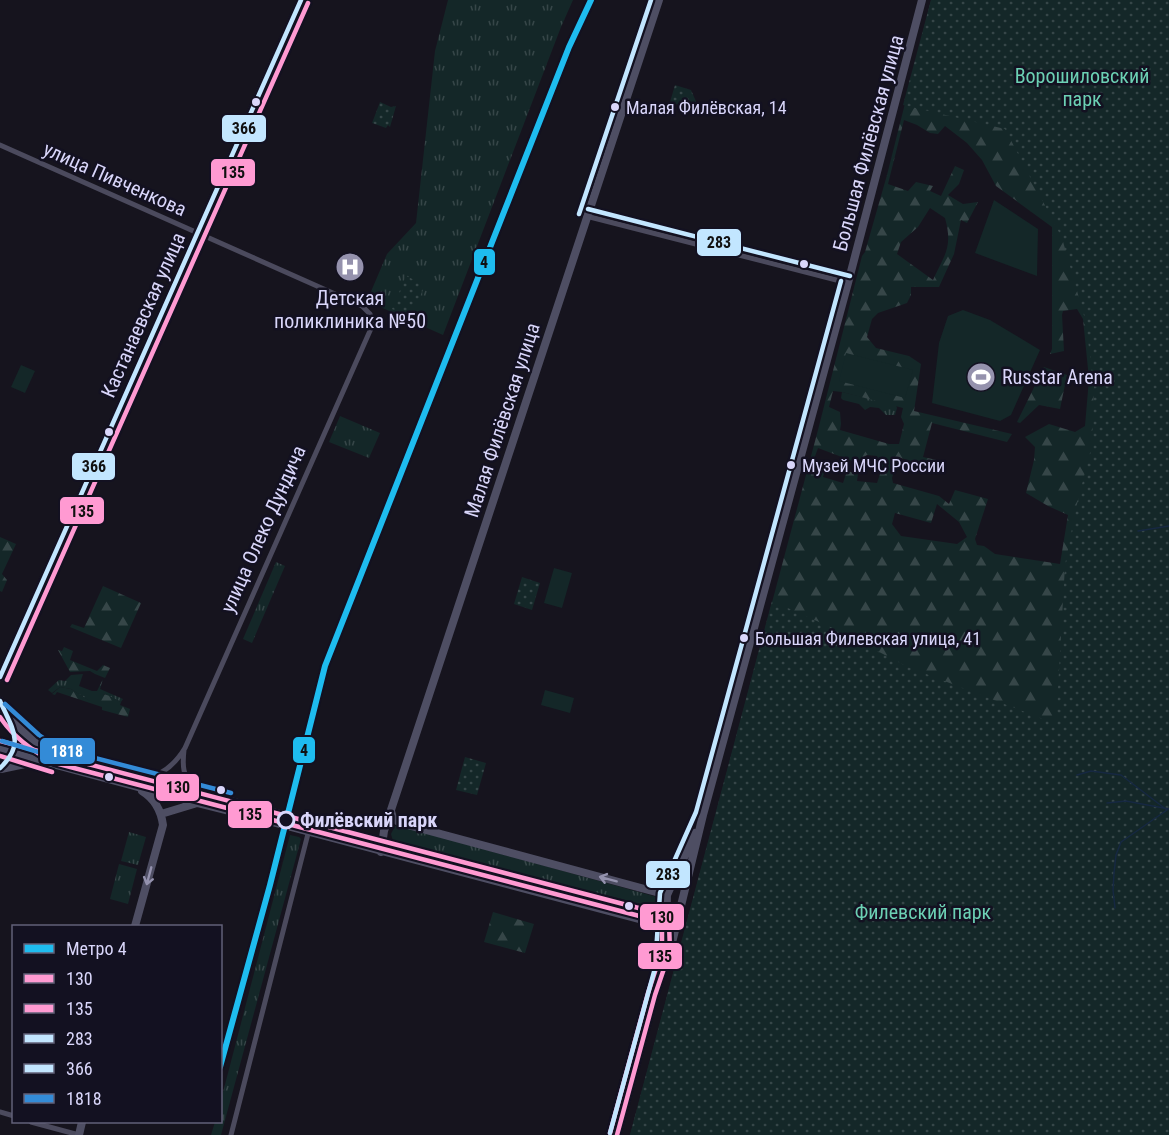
<svg xmlns="http://www.w3.org/2000/svg" width="1169" height="1135" font-family="'Roboto Condensed',sans-serif">
  <style>
    .grass { fill: url(#grass-tufts) }
    .forest { fill: url(#forest-firs); fill-rule: evenodd }
    .park { fill: url(#park-dots) }
    .pitch { fill: #142728 }
    .lines { fill: none; stroke-linecap: round; stroke-linejoin: round }
    .stream { stroke: #162842; stroke-width: 1.5 }
    .street { stroke: #4b4a5d; stroke-width: 5 }
    .secondary { stroke: #4e4e63; stroke-width: 8 }
    .bus-1-casing { stroke: #131121; stroke-width: 9 }
    .bus-2-casing { stroke: #131121; stroke-width: 9 }
    .bus-3-casing { stroke: #131121; stroke-width: 9 }
    .bus-4-casing { stroke: #131121; stroke-width: 9 }
    .bus-5-casing { stroke: #131121; stroke-width: 9 }
    .bus-1 { stroke: #ff9ad2; stroke-width: 4.5 }
    .bus-2 { stroke: #ff9ad2; stroke-width: 4.5 }
    .bus-3 { stroke: #c2e6ff; stroke-width: 4.5 }
    .bus-4 { stroke: #c2e6ff; stroke-width: 4.5 }
    .bus-5 { stroke: #338bd7; stroke-width: 4.5 }
    .metro-1-casing { stroke: #131121; stroke-width: 10 }
    .metro-1 { stroke: #1ebcef; stroke-width: 6 }
    .oneway { stroke: #9492ae }
    .bus-dot { fill: #d9d6fa; stroke: #131121; stroke-width: 2 }
    .stop-dot { fill: #131121; stroke: #d9d6fa; stroke-width: 3 }
    .labels { text-anchor: middle; stroke-width: 5; stroke-linejoin: round; paint-order: stroke }
    .bus-label { font-size: 18px; fill: #d9d6fa; stroke: #131121; text-anchor: start }
    .park-label { font-size: 20px; fill: #6cd0b4; stroke: #131121 }
    .street-label { font-size: 20px; fill: #d9d6fa; stroke: #131121 }
    .poi-label { font-size: 20px; fill: #d9d6fa; stroke: #131121 }
    .stop-label { font-size: 20px; font-weight: bold; fill: #d9d6fa; stroke: #131121; text-anchor: start }
    .line-badge { stroke: #131121; stroke-width: 2 }
    .badge-label { font-size: 16px; text-anchor: middle; font-weight: bold; fill: #fff }
    .pale-badge-label { font-size: 16px; text-anchor: middle; font-weight: bold; fill: #111 }
  </style>
  <defs>
    <pattern id="grass-tufts" width="24" height="20" patternUnits="userSpaceOnUse" patternTransform="scale(1.5)"><rect width="24" height="20" fill="#142728"/><path d="M3 7l-1-3M5 7V3M7 7l1-3M15 17l-1-3M17 17v-4M19 17l1-3" fill="none" stroke="#364648"/></pattern>
    <pattern id="forest-firs" width="22" height="20" patternUnits="userSpaceOnUse" patternTransform="scale(1.5)"><rect width="22" height="20" fill="#142728"/><path d="M5 1l3.5 6h-7zM16 11l3.5 6h-7z" fill="#364648"/></pattern>
    <pattern id="park-dots" width="8" height="8" patternUnits="userSpaceOnUse" patternTransform="scale(1.5)"><rect width="8" height="8" fill="#142728"/><path d="M2 2h.1M6 6h.1" fill="none" stroke="#364648" stroke-width="1.8" stroke-linecap="round"/></pattern>
  </defs>
  <rect width="100%" height="100%" fill="#16141e"/>
  <path class="grass" d="M 448,0 L 573,0 L 561,27 L 443,335 L 367,301 L 387,254 L 416,223 L 435,51 Z
    M 842,392 L 896,405 L 897,408 L 895,415 L 886,415 L 879,408 L 870,407 L 865,410 L 859,404 L 843,400 L 841,398 Z
    M 340,416 L 380,433 L 369,458 L 329,442 Z
    M 276,562 L 285,566 L 252,643 L 243,639 Z
    M 83,674 L 79,686 L 92,691 L 97,691 L 103,679 L 100,689 L 123,699 L 121,702 L 104,694 L 91,702 L 71,689 L 60,687 L 52,693 L 48,690 L 59,680 L 65,681 L 71,675 Z
    M 395,826 L 400,826 L 657,897 L 657,908 L 393,841 L 391,834 Z
    M 129,832 L 146,837 L 138,865 L 121,861 Z
    M 290,835 L 299,837 L 301,839 L 221,1135 L 211,1135 L 215,1122 L 220,1122 L 221,1100 Z
    M 119,864 L 137,869 L 128,904 L 110,899 Z"/>
  <path class="forest" d="M 931,0 L 1169,0 L 1169,1135 L 630,1135 L 818,430 L 862,256 L 865,252 L 887,175 ZM 904,120 L 917,125 L 930,133 L 938,134 L 945,126 L 967,143 L 982,160 L 996,186 L 1052,227 L 1052,349 L 1050,354 L 1064,351 L 1062,315 L 1063,311 L 1077,309 L 1083,319 L 1089,379 L 1085,426 L 1075,432 L 1049,424 L 1025,437 L 1035,447 L 1034,460 L 1026,493 L 1048,506 L 1068,515 L 1060,564 L 995,554 L 984,546 L 977,545 L 975,539 L 988,499 L 955,490 L 949,504 L 939,496 L 893,483 L 892,478 L 898,457 L 939,470 L 941,461 L 923,457 L 932,423 L 1007,442 L 1012,434 L 914,411 L 921,364 L 909,356 L 876,348 L 867,337 L 872,319 L 878,313 L 907,303 L 911,295 L 911,287 L 939,287 L 954,254 L 961,220 L 967,223 L 978,202 L 963,204 L 948,195 L 959,184 L 964,170 L 955,166 L 941,196 L 930,191 L 933,186 L 916,182 L 908,191 L 888,184 ZM 930,208 L 945,218 C 953,247 945,254 933,280 L 897,254 L 901,242 L 918,227 ZM 833,391 L 842,392 L 903,408 L 901,417 L 904,424 L 899,444 L 889,444 L 840,430 L 841,424 L 840,412 L 829,407 ZM 818,448 L 855,462 L 867,455 L 877,456 L 882,468 L 877,483 L 857,481 L 858,474 L 847,471 L 843,483 L 823,477 L 826,466 L 813,462 ZM 937,504 L 959,522 L 967,537 L 957,544 L 901,536 L 892,524 L 895,513 L 931,523 Z
    M 1044,367 L 1067,375 L 1060,409 L 1039,405 L 1020,423 L 1017,422 Z
    M 0,537 L 16,544 L 2,574 L 7,580 L 2,592 L 0,591 Z
    M 103,586 L 141,603 L 121,648 L 70,627 L 72,624 L 84,628 Z
    M 64,647 L 73,651 L 70,660 L 97,671 L 103,665 L 110,668 L 105,678 L 95,674 L 90,671 L 70,672 L 58,650 L 62,651 Z
    M 60,687 L 71,689 L 90,701 L 89,697 C 102,690 109,696 121,702 L 120,705 L 130,709 L 128,717 L 102,710 L 102,707 L 57,692 L 55,695 L 52,694 Z
    M 493,912 L 534,924 L 525,953 L 484,942 Z"/>
  <path class="park" d="M 931,0 L 1169,0 L 1169,1135 L 630,1135 L 772,601 L 837,630 L 908,667 L 1056,724 L 1065,565 L 1076,508 L 1092,445 L 1094,383 L 1085,319 L 1062,238 L 1005,129 L 903,105 Z
    M 675,85 L 691,90 L 698,106 L 685,107 L 670,102 Z
    M 380,102 L 391,107 L 396,106 L 390,127 L 388,125 L 386,128 L 372,123 Z
    M 406,276 L 425,285 L 411,317 L 392,309 Z
    M 522,577 L 540,583 L 532,610 L 514,604 Z
    M 465,757 L 486,763 L 477,795 L 456,790 Z"/>
  <path class="pitch" d="M 994,200 L 1038,229 L 1037,276 L 975,253 Z
    M 963,310 L 990,320 L 1040,350 L 1011,415 L 1000,421 L 932,403 L 939,343 L 948,316 Z
    M 846,353 L 913,370 L 905,398 L 839,381 Z
    M 21,365 L 35,371 L 25,393 L 11,387 Z
    M 554,568 L 572,573 L 562,608 L 544,603 Z
    M 545,690 L 574,698 L 570,713 L 541,705 Z"/>
  <g class="lines">
    <path class="stream" d="M 1138,531 L 1169,526
      M 1077,775 L 1091,771 L 1121,775 L 1167,810 L 1121,842 L 1116,855 L 1114,873 L 1113,890 L 1115,908
      M 1107,803 L 1126,801 L 1169,809"/>
    <path class="street" d="M 0,145 L 362,306 L 370,314 L 373,324 L 185,748 C 176,763 164,774 147,778
      M 586,216 L 848,283
      M 184,750 C 181,776 185,779 206,793
      M 0,1112 L 14,1116
      M 31,1122 L 79,1135
      M 231,1135 L 311,822"/>
    <path class="secondary" d="M 0,677 L 301,0
      M 0,701 L 5,714
      M 0,709 C 20,726 21,752 0,768
      M 13,722 L 34,741 L 48,750
      M 0,741 L 288,816 L 381,842 L 650,911 L 661,916 L 669,923 L 670,937
      M 0,748 L 56,765 L 197,803 L 269,821 L 650,922 C 663,934 663,948 662,965
      M 1,769 L 25,764 L 43,764
      M 391,811 L 393,818 L 400,823 L 667,895
      M 161,814 L 194,804
      M 381,852 L 384,831 L 659,0
      M 135,926 L 163,825 C 161,810 155,799 142,791
      M 663,941 L 666,926 L 667,895 L 695,833
      M 79,1135 L 82,1122
      M 617,1135 L 655,995 L 670,951 L 703,815 L 848,283 L 922,0"/>
    <g class="bus-1-casing">
      <path id="bus-1" d="M 0,741 C 217,797 433,855 650,911 L 661,916 L 669,923 L 670,951 L 655,995 L 617,1135"/>
    </g>
    <g class="bus-2-casing">
      <path id="bus-2" d="M 7,680 L 308,3
        M 0,717 C 13,737 34,752 55,763 C 253,815 450,867 647,918 L 657,922 L 662,927 L 662,950 L 648,993 L 610,1133
        M 0,756 L 52,772"/>
    </g>
    <g class="bus-3-casing">
      <path id="bus-3" d="M 588,209 L 850,276
        M 579,214 L 651,0
        M 610,1133 L 655,968 L 660,893 L 696,812 L 841,281"/>
    </g>
    <g class="bus-4-casing">
      <path id="bus-4" d="M 0,677 L 301,0
        M 0,701 C 12,728 26,744 0,768"/>
    </g>
    <g class="bus-5-casing">
      <path id="bus-5" d="M 5,704 L 39,735 L 60,749 L 231,793
        M 2,741 L 58,758"/>
    </g>
    <use href="#bus-1" class="bus-1"/>
    <use href="#bus-2" class="bus-2"/>
    <use href="#bus-3" class="bus-3"/>
    <use href="#bus-4" class="bus-4"/>
    <use href="#bus-5" class="bus-5"/>
    <g class="metro-1-casing">
      <path id="metro-1" d="M 220,1067 L 270,885 L 325,666 L 569,47 L 591,0"/>
    </g>
    <use href="#metro-1" class="metro-1"/>
  </g>
  <defs><path id="oneway-shaft" d="M-6 0H5M1.5-3L5.5 0L1.5 3" fill="none" stroke-width="1.6" stroke-linecap="round" stroke-linejoin="round" transform="scale(1.5)"/></defs>
  <g class="oneway">
    <use href="#oneway-shaft" transform="translate(149 876) rotate(105)"/>
    <use href="#oneway-shaft" transform="translate(608 879) rotate(-165)"/>
  </g>
  <defs>
    <g id="hospital-disc" transform="scale(1.5)"><circle r="9.5" fill="#9592ad" stroke="#131121"/><path d="M-5-5h3v3.5h4V-5h3V5h-3V1.5h-4V5h-3Z" fill="#fff"/></g>
    <g id="stadium-disc" transform="scale(1.5)"><circle r="9.5" fill="#9592ad" stroke="#131121"/><path d="M0-5a6.5 5 0 1 0 0 10a6.5 5 0 1 0 0-10ZM-3.5-1.8h7v3.6h-7Z" fill="#fff"/></g>
  </defs>
  <g fill-rule="evenodd">
    <use href="#hospital-disc" x="350" y="267"/>
    <use href="#stadium-disc" x="981" y="377"/>
  </g>
  <g class="bus-dot">
    <circle cx="256" cy="102" r="5"/>
    <circle cx="615" cy="107" r="5"/>
    <circle cx="804" cy="264" r="5"/>
    <circle cx="109" cy="432" r="5"/>
    <circle cx="791" cy="465" r="5"/>
    <circle cx="744" cy="638" r="5"/>
    <circle cx="109" cy="777" r="5"/>
    <circle cx="221" cy="790" r="5"/>
    <circle cx="629" cy="906" r="5"/>
  </g>
  <circle class="stop-dot" cx="286" cy="820" r="8"/>
  <g class="labels">
    <g class="bus-label">
      <text x="626" y="114">Малая Филёвская, 14</text>
      <text x="802" y="472">Музей МЧС России</text>
      <text x="755" y="645">Большая Филевская улица, 41</text>
    </g>
    <g class="park-label">
      <text x="1082" y="83">Ворошиловский<tspan x="1082" dy="23">парк</tspan></text>
      <text x="923" y="919">Филевский парк</text>
    </g>
    <g class="street-label">
      <text transform="translate(868 143) rotate(-75)" y="7">Большая Филёвская улица</text>
      <text transform="translate(115 179) rotate(24)" y="7">улица Пивченкова</text>
      <text transform="translate(143 315) rotate(-66)" y="7">Кастанаевская улица</text>
      <text transform="translate(502 420) rotate(-72)" y="7">Малая Филёвская улица</text>
      <text transform="translate(263 529) rotate(-66)" y="7">улица Олеко Дундича</text>
    </g>
    <g class="poi-label">
      <text x="350" y="305">Детская<tspan x="350" dy="23">поликлиника №50</tspan></text>
      <text x="1002" y="384" text-anchor="start">Russtar Arena</text>
    </g>
    <g class="stop-label">
      <text x="300" y="827">Филёвский парк</text>
    </g>
  </g>
  <g class="line-badge">
    <rect x="221" y="114" width="46" height="29" rx="6" fill="#c2e6ff"/>
    <rect x="210" y="158" width="46" height="29" rx="6" fill="#ff9ad2"/>
    <rect x="696" y="228" width="46" height="29" rx="6" fill="#c2e6ff"/>
    <rect x="473" y="248" width="23" height="28" rx="6" fill="#1ebcef"/>
    <rect x="71" y="452" width="45" height="29" rx="6" fill="#c2e6ff"/>
    <rect x="59" y="496" width="46" height="29" rx="6" fill="#ff9ad2"/>
    <rect x="292" y="736" width="24" height="28" rx="6" fill="#1ebcef"/>
    <rect x="39" y="737" width="57" height="28" rx="6" fill="#338bd7"/>
    <rect x="155" y="773" width="45" height="29" rx="6" fill="#ff9ad2"/>
    <rect x="227" y="800" width="46" height="29" rx="6" fill="#ff9ad2"/>
    <rect x="645" y="860" width="46" height="29" rx="6" fill="#c2e6ff"/>
    <rect x="639" y="903" width="46" height="28" rx="6" fill="#ff9ad2"/>
    <rect x="637" y="942" width="46" height="28" rx="6" fill="#ff9ad2"/>
  </g>
  <g class="badge-label">
    <text x="67" y="757">1818</text>
  </g>
  <g class="pale-badge-label">
    <text x="244" y="134">366</text>
    <text x="233" y="178">135</text>
    <text x="719" y="248">283</text>
    <text x="484" y="268">4</text>
    <text x="94" y="472">366</text>
    <text x="82" y="517">135</text>
    <text x="304" y="756">4</text>
    <text x="178" y="793">130</text>
    <text x="250" y="820">135</text>
    <text x="668" y="880">283</text>
    <text x="662" y="923">130</text>
    <text x="660" y="962">135</text>
  </g>
  <rect x="12" y="925" width="210" height="198" fill="#131121" stroke="#626078" stroke-width="1.5"/>
  <rect x="24" y="944" width="30" height="9" fill="#1ebcef" stroke="#626078" stroke-width="1.5"/>
  <text x="66" y="955" font-size="18" fill="#d9d6fa">Метро 4</text>
  <rect x="24" y="974" width="30" height="9" fill="#ff9ad2" stroke="#626078" stroke-width="1.5"/>
  <text x="66" y="985" font-size="18" fill="#d9d6fa">130</text>
  <rect x="24" y="1004" width="30" height="9" fill="#ff9ad2" stroke="#626078" stroke-width="1.5"/>
  <text x="66" y="1015" font-size="18" fill="#d9d6fa">135</text>
  <rect x="24" y="1034" width="30" height="9" fill="#c2e6ff" stroke="#626078" stroke-width="1.5"/>
  <text x="66" y="1045" font-size="18" fill="#d9d6fa">283</text>
  <rect x="24" y="1064" width="30" height="9" fill="#c2e6ff" stroke="#626078" stroke-width="1.5"/>
  <text x="66" y="1075" font-size="18" fill="#d9d6fa">366</text>
  <rect x="24" y="1094" width="30" height="9" fill="#338bd7" stroke="#626078" stroke-width="1.5"/>
  <text x="66" y="1105" font-size="18" fill="#d9d6fa">1818</text>
</svg>
